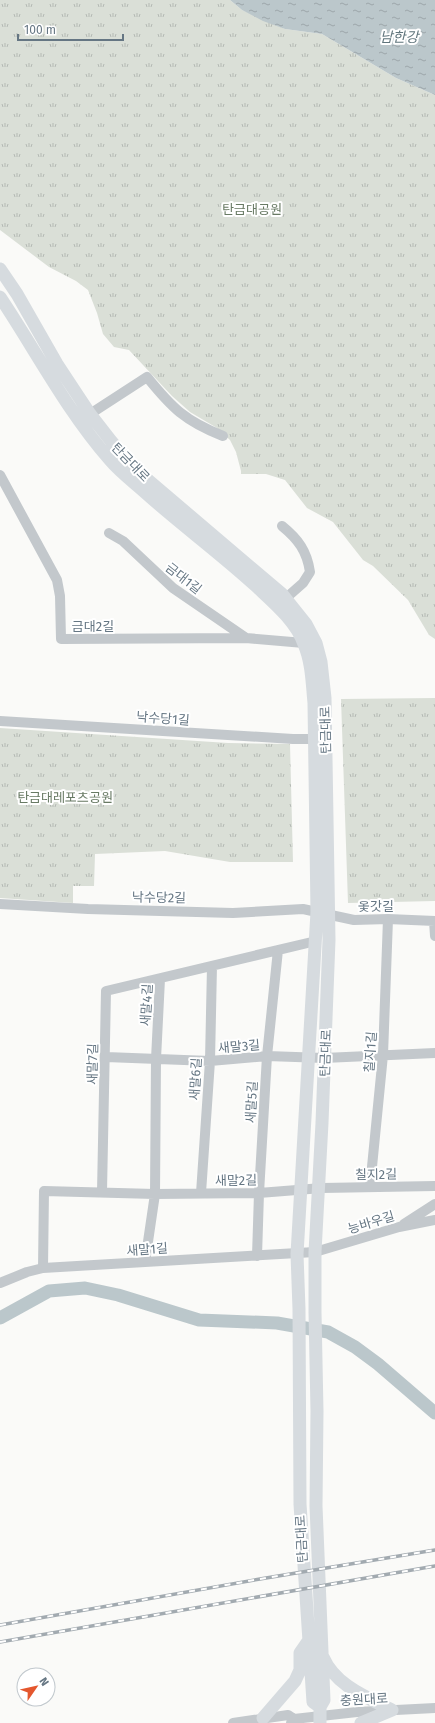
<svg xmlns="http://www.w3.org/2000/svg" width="435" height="1723" font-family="'Fira Sans','Noto Sans KR',sans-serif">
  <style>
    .park { fill: url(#park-tufts) }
    .water { fill: url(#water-ripples) }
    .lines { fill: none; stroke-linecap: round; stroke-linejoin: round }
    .river { stroke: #bbc7cb; stroke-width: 13 }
    .minor { stroke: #c3c8cc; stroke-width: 10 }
    .major { stroke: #d6dbdf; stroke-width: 13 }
    .rail-casing { stroke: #a2aab0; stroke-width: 3.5 }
    .rail { stroke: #fff; stroke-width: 2; stroke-dasharray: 6; stroke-linecap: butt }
    .labels { text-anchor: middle; stroke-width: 4; stroke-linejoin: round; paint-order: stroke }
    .park-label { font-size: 13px; fill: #687a64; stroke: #fff }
    .street-label { font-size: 13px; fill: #657683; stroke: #fff }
    .water-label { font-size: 14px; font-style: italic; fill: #60757c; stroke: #fff }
  </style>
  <defs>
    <pattern id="park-tufts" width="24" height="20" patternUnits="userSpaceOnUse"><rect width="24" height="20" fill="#dadfd7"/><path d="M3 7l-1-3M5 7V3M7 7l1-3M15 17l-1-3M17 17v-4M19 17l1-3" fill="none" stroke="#b4b9b4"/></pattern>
    <pattern id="water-ripples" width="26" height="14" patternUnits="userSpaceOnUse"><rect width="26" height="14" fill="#bbc7cb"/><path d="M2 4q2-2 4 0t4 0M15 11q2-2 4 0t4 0" fill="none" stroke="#9ca6aa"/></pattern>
  </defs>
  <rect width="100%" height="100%" fill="#fafaf8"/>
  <path class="park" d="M 0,0 L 230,0 L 242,10 L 285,29 L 322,34 L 396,78 L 435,95 L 435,639 L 429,635 L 408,600 L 373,566 L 363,560 L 333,522 L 307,508 L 285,480 L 266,474 L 241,474 L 241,471 L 236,452 L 230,440 L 217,428 L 190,412 L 172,396 L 129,350 L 114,347 L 103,334 L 97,313 L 88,290 L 76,281 L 49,267 L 0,230 Z
    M 435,698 L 435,901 L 348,903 L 341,699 Z
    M 0,728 L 228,743 L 290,744 L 293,862 L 230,862 L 165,851 L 95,854 L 94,886 L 73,886 L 73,903 L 0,898 Z"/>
  <path class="water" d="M 230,0 L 435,0 L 435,95 L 396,78 L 322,34 L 285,29 L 263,21 L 242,10 Z"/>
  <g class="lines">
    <path class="river" d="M 0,1318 L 49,1291 L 85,1288 L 118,1295 L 199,1320 L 277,1323 L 328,1332 L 355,1347 L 378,1364 L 435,1413"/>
    <path class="minor" d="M 90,414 L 147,377 C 172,408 185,421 223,436
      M 0,475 L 57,580 L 60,596 L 61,639 L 246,638 L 304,643
      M 282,526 C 298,539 307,551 310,572 L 303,583 L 286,598
      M 109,533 L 123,541 L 173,588 L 246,638
      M 0,721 L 293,739 L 321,739
      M 0,904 L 88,909 L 233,913 L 303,909 L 354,920 L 388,919 L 435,921
      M 434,921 L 435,936
      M 106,1057 L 210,1061 L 267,1056 L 324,1058 L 435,1053
      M 370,1187 L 383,1055 L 388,919
      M 102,1192 L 106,991 L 316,941
      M 201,1193 L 210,1061 L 212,966
      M 404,1224 L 435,1204
      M 257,1256 L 259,1193 L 267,1056 L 278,950
      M 145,1262 L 155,1194 L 156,1059 L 160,979
      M 43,1268 L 44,1191 L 155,1194 L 259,1193 L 322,1188 L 435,1186
      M 0,1283 L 27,1272 L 43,1268 L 315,1252 L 399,1227 L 435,1220
      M 233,1723 L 288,1715 L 294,1719
      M 291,1723 L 294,1719 L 357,1712 L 435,1708"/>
    <path class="major" d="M 0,269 L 17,294 L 57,364 L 90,414 L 111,441 L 126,459 L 149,481 L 282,594 L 306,624 L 316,643 L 321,662 L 325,698 L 329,940 L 322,1123 L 315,1252 L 315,1312 L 317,1411 L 316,1506 L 324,1700 L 320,1707 L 320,1723
      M 0,297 C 36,351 67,411 110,460 C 121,473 135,483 148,495 C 183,526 221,554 256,586 C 273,602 296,621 304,644 C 312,663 312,683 314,703 L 317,912 L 297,1254 L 299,1309 L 300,1504 L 313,1702 L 320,1707
      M 323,1657 C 335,1685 366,1697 392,1710
      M 263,1718 L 295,1681 L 300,1670 L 300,1653 L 309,1640
      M 361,1723 L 392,1710"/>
    <g class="rail-casing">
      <path id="rail" d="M 0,1625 L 260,1579 L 435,1550
        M 0,1642 L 435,1566"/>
    </g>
    <use href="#rail" class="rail"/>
  </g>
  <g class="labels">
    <g class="park-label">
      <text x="252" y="214">탄금대공원</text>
      <text x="65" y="802">탄금대레포츠공원</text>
    </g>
    <g class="street-label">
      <text transform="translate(131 462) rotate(46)" y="5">탄금대로</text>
      <text transform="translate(184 578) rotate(38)" y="5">금대1길</text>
      <text x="93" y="631">금대2길</text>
      <text transform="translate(163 718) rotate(4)" y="5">낙수당1길</text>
      <text transform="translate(325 730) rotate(-91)" y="5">탄금대로</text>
      <text transform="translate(159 897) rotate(1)" y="5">낙수당2길</text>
      <text x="376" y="911">옻갓길</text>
      <text transform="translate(146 1005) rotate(-87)" y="5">새말4길</text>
      <text transform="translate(239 1046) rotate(-5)" y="5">새말3길</text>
      <text transform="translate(370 1052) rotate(-86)" y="5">칠지1길</text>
      <text transform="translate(325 1053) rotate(-88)" y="5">탄금대로</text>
      <text transform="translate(92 1064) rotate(-89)" y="5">새말7길</text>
      <text transform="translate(195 1079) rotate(-87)" y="5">새말6길</text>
      <text transform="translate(251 1102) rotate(-87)" y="5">새말5길</text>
      <text transform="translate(376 1174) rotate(-1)" y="5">칠지2길</text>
      <text transform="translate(236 1180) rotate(-1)" y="5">새말2길</text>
      <text transform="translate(371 1222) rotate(-17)" y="5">능바우길</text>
      <text transform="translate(147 1249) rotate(-4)" y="5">새말1길</text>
      <text transform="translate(301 1539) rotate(-93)" y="5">탄금대로</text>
      <text transform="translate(364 1699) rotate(-3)" y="5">충원대로</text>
    </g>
    <g class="water-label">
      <text x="399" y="42">남한강</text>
    </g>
  </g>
  <g transform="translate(36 1687) rotate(56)"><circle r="19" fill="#ffffff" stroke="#c1c8cd"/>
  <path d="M0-3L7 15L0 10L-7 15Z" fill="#e4572e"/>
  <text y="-6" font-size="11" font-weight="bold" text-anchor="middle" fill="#657683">N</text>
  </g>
  <path d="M18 34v6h105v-6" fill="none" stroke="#657683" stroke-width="2"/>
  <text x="24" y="34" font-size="12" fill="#657683" stroke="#ffffff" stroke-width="3" paint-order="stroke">100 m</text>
</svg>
